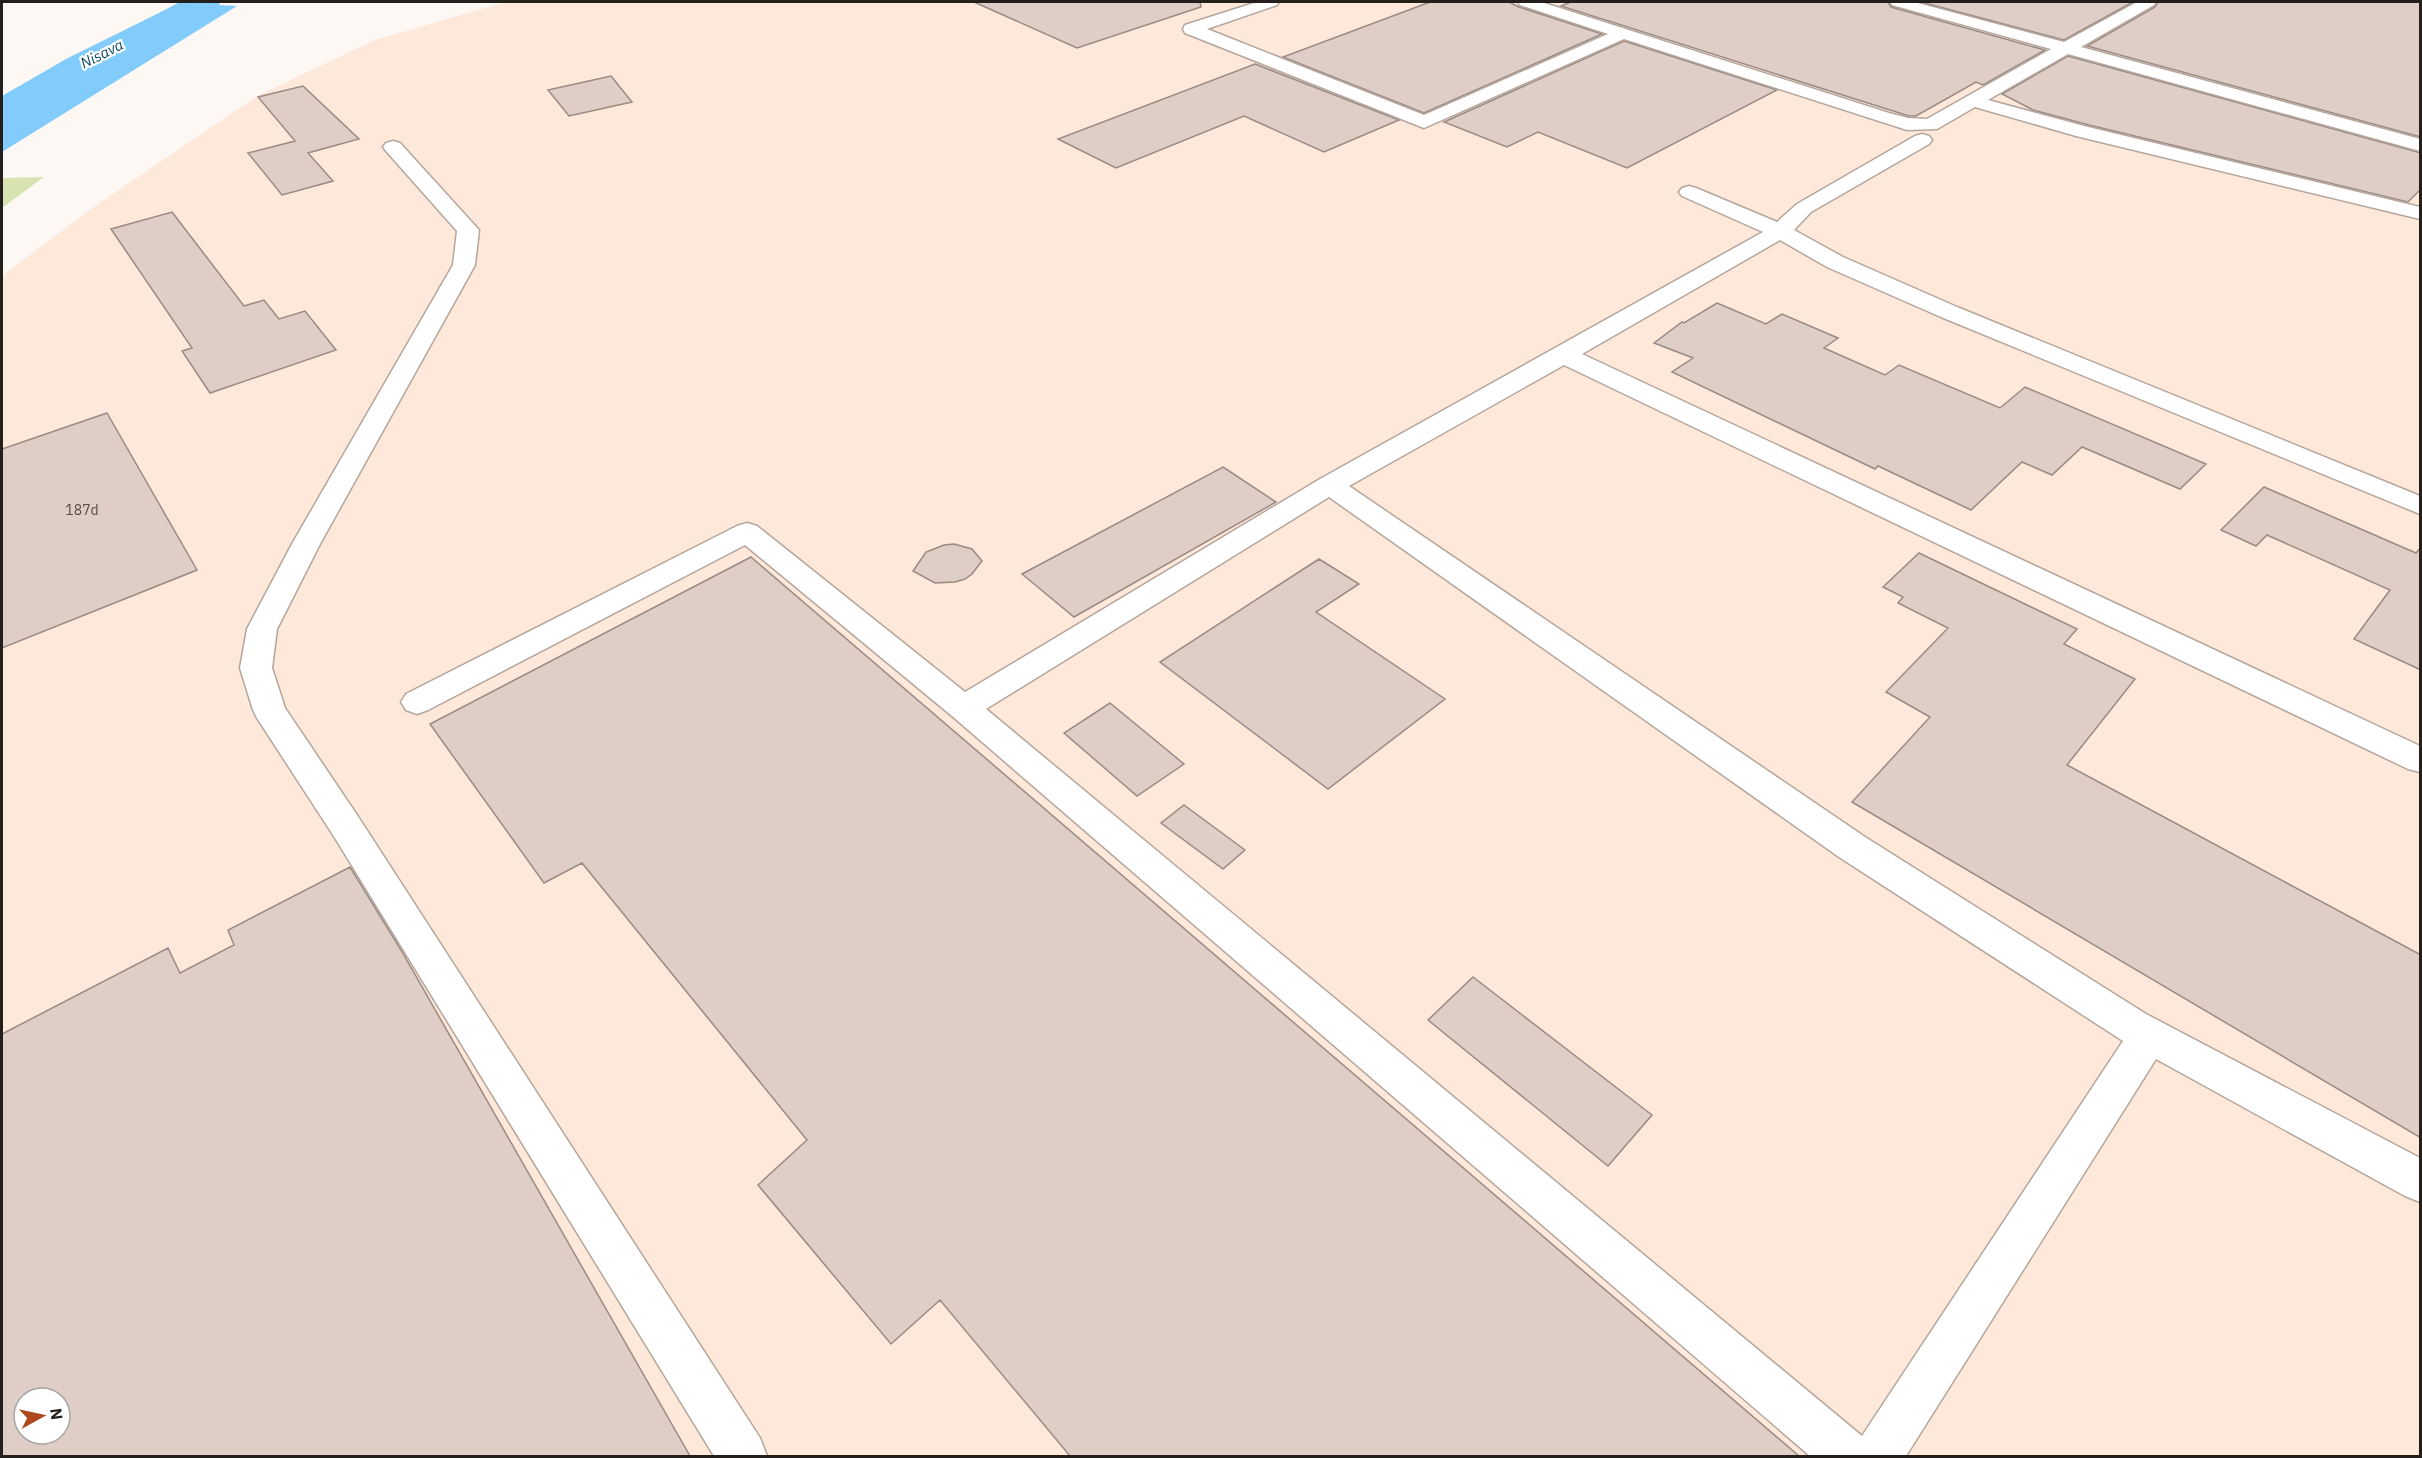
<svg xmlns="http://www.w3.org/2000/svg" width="2422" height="1458" font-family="'IBM Plex Sans',sans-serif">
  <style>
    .built { fill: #fee8d9; fill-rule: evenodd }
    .green { fill: #d8e3b2 }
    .water { fill: #81ccfa }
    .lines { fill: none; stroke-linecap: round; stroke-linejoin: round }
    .river { fill: #81ccfa; fill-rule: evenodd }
    .building { fill: #decec6; stroke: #998a83; stroke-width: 1.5; fill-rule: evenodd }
    .minor-casing { stroke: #b4a69c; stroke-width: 3 }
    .minor { fill: #fff; fill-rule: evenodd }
    .labels { text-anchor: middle; stroke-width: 4.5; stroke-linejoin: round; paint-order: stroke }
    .number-label { font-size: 14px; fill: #524b46 }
    .far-water-label { font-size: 15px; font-style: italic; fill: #0d4a68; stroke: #fff }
  </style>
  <rect width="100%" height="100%" fill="#fef8f4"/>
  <path class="built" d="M 506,2 L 2420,2 L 2420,1456 L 2,1456 L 2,276 L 98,204 L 259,95 L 375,40 ZM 24,1398 L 60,1398 L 60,1434 L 24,1434 Z"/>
  <path class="green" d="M 44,177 L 2,208 L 2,178 Z"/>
  <path class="water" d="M 178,3 L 237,6 L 2,152 L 2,98 Z"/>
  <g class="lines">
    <path class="river" d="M 181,2 L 221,2 L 216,9 L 90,73 L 15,120 L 2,123 L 2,96 L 66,59 Z"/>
  </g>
  <path class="building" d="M 974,2 L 1200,2 L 1201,7 L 1077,48 Z
    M 1430,2 L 1509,2 L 1519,7 L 1602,34 L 1424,113 L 1283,57 Z
    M 1571,2 L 1888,2 L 1891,7 L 2045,50 L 1983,85 L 1976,82 L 1916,116 L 1909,116 L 1561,6 Z
    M 1921,2 L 2133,2 L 2064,40 Z
    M 2158,2 L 2421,2 L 2421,137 L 2087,46 L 2155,7 Z
    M 1624,41 L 1777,90 L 1627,168 L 1538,132 L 1507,147 L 1444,122 Z
    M 2068,56 L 2421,153 L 2421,189 L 2408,202 L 2089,125 L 2033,110 L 2002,94 Z
    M 1255,64 L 1399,120 L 1324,152 L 1244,116 L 1116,168 L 1058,139 Z
    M 611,76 L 632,102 L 569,116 L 548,90 Z
    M 303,86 L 359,139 L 308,153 L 333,181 L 282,195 L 248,153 L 295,141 L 258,97 Z
    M 172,212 L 244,306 L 264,300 L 279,319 L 305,311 L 336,350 L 210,393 L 182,351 L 192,348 L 111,229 Z
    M 1717,303 L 1766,324 L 1782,314 L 1838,338 L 1824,348 L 1885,375 L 1899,365 L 2000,408 L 2025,387 L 2206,464 L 2180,489 L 2082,447 L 2052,475 L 2022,462 L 1971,510 L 1878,466 L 1875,469 L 1672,372 L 1693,358 L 1654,343 L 1682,322 L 1684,323 Z
    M 107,413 L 197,570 L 2,648 L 2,449 Z
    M 1223,467 L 1276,502 L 1074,617 L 1022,574 Z
    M 2264,487 L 2416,553 L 2421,547 L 2421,670 L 2354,639 L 2390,590 L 2267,535 L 2256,546 L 2221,530 Z
    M 954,544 L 972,549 L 982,561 L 972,574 L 965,579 L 955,582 L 935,583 L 913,571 L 926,552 L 944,545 Z
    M 1919,553 L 2077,629 L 2064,644 L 2135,679 L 2067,765 L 2421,955 L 2421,1138 L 1852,802 L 1930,717 L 1886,692 L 1948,628 L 1898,603 L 1903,597 L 1883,587 Z
    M 751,557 L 1799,1456 L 1070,1456 L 940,1300 L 891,1344 L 758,1185 L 807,1140 L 582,863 L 544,883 L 430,724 Z
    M 1319,559 L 1359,584 L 1316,612 L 1445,699 L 1328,789 L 1160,662 Z
    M 1110,703 L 1184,764 L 1137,796 L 1064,733 Z
    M 1184,805 L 1245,850 L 1223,869 L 1161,823 Z
    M 350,867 L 401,950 L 690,1456 L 2,1456 L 2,1034 L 168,948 L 180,973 L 234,945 L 228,930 ZM 24,1398 L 60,1398 L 60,1434 L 24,1434 Z
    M 1473,977 L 1652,1115 L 1608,1166 L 1428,1020 Z"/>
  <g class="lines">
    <g class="minor-casing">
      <path id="minor" d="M 1257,2 L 1279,2 L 1277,5 L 1207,29 L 1424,115 L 1608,34 L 1520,5 L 1518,2 L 1541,2 L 1889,113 L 1908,118 L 1927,119 L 2051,49 L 1892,5 L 1890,2 L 1914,2 L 2064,42 L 2137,2 L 2156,2 L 2154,5 L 2081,47 L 2420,139 L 2420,151 L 2068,54 L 1988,100 L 2088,127 L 2420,207 L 2420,219 L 2076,136 L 1975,107 L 1937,129 L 1907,130 L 1624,39 L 1424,128 L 1185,33 L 1183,29 L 1185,25 Z
        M 1922,134 L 1929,136 L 1932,140 L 1929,144 L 1811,212 L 1794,230 L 1843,257 L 1957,307 L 2420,496 L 2420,514 L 1941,317 L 1827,267 L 1780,240 L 1582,354 L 2420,746 L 2420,772 L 2408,769 L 1564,365 L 1349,486 L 1865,837 L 2146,1014 L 2420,1158 L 2420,1202 L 2405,1196 L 2156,1059 L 1906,1456 L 1810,1456 L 952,716 L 745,545 L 428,710 L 417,714 L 406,710 L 401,702 L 406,694 L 737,526 L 747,523 L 757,526 L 965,692 L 1320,479 L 1763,232 L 1682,196 L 1679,192 L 1682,188 L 1689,186 L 1696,188 L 1777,222 L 1797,204 L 1915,136 ZM 1329,497 L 1839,857 L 2123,1041 L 1862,1436 L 986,709 Z
        M 393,141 L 400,143 L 479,230 L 475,265 L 320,544 L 277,629 L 272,668 L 285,708 L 359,818 L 760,1438 L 767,1456 L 714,1456 L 335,838 L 257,718 L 253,710 L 240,668 L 247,629 L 292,544 L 453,265 L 457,231 L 386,151 L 383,147 L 386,143 Z"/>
    </g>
    <use href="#minor" class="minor"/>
  </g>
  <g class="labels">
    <g class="number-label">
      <text x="82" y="515">187d</text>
    </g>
    <g class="far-water-label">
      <text transform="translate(102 54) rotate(-27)" y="5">Nisava</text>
    </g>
  </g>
  <rect width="2422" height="1458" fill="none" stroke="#241f1b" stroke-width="6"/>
  <g transform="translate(42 1416) rotate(82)"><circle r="28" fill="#ffffff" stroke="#a7a5a4" stroke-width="1.5"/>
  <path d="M0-4.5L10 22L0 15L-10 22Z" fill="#ae481d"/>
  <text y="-9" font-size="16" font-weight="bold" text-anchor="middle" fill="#241f1b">N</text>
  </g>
</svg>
